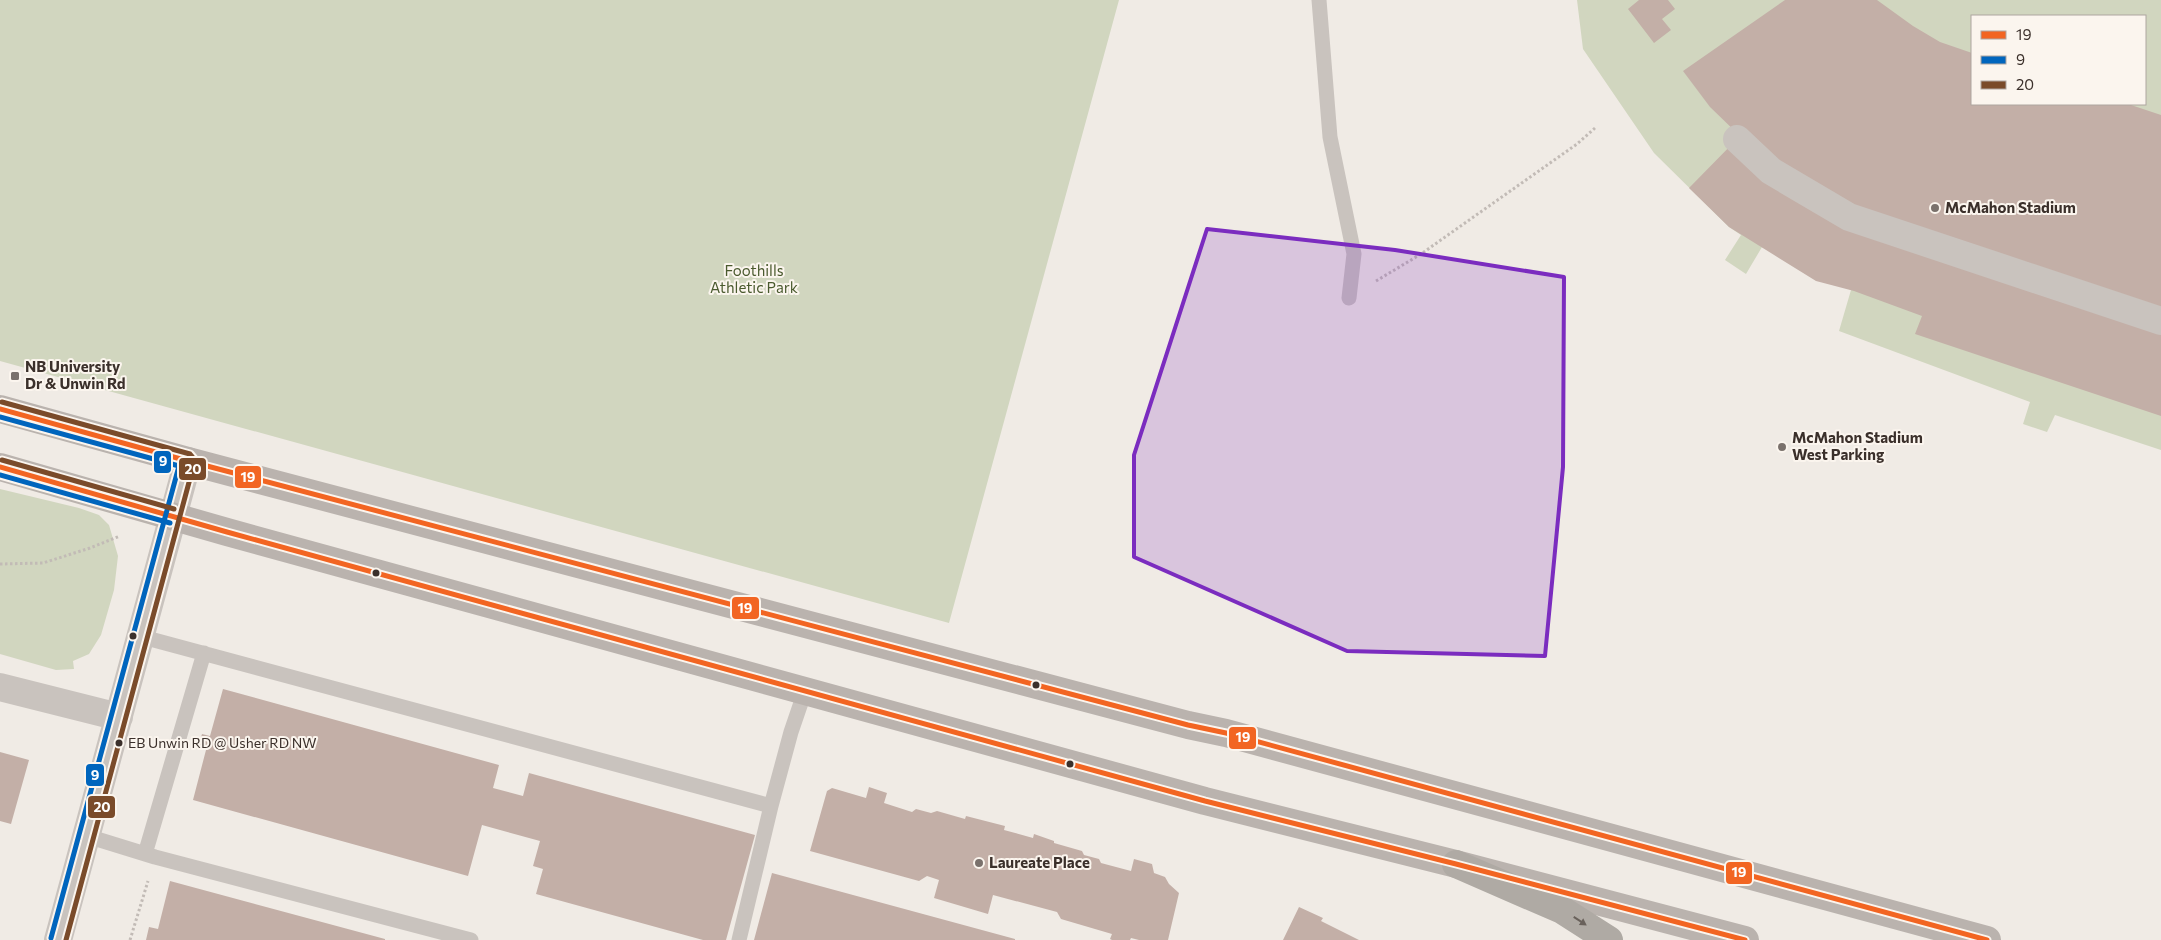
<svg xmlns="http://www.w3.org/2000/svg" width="2161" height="940" font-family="Commissioner,sans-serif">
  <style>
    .green { fill: #d1d6bf; fill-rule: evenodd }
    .building { fill: #c3afa7 }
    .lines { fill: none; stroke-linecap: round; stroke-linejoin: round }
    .path { stroke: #c2bbb6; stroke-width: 3; stroke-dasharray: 2.5 2.5; stroke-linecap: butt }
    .lane { stroke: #c9c3be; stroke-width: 15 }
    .street { stroke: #c9c3be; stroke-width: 28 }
    .secondary { stroke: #bab3ae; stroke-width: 28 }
    .highway { stroke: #afaaa4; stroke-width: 28 }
    .bus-1-casing { stroke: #fbf5ee; stroke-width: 9 }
    .bus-2-casing { stroke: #fbf5ee; stroke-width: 9 }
    .bus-3-casing { stroke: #fbf5ee; stroke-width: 9 }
    .bus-1 { stroke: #f26522; stroke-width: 5 }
    .bus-2 { stroke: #0065bd; stroke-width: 5 }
    .bus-3 { stroke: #7a4b2a; stroke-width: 5 }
    .oneway { fill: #69615b }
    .marked { fill: #7b2cbf; fill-opacity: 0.2; stroke: #7b2cbf; stroke-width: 4; stroke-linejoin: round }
    .poi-dot { fill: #7a716c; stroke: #fbf5ee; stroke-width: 2 }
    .bus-dot { fill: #3b302b; stroke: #fbf5ee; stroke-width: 2 }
    .labels { text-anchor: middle; stroke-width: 4; stroke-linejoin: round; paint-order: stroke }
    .bus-label { font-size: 14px; fill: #3b302b; stroke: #fbf5ee; text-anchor: start }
    .poi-label { font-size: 15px; font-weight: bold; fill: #3b302b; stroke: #fbf5ee; text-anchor: start }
    .park-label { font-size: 15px; fill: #4a5a2e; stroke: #fbf5ee }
    .line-badge { stroke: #fbf5ee; stroke-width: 2 }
    .badge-label { font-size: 14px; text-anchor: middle; font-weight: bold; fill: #fff }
  </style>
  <rect width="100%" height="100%" fill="#f0ebe5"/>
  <path class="green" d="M 0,0 L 1119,0 L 949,623 L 0,361 Z
    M 1577,0 L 2161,0 L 2161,450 L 2055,415 L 2047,432 L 2023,424 L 2030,402 L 1839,331 L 1851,290 L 1762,247 L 1746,274 L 1725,260 L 1741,235 L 1729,227 L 1654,153 L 1583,49 ZM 1972,16 L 2145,16 L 2145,104 L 1972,104 Z
    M 0,489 L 79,508 L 99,515 L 109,525 L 118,556 L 114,590 L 101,635 L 89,654 L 73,661 L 74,669 L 56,670 L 0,654 Z"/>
  <path class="building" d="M 1639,0 L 1668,0 L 1675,9 L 1662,19 L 1671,30 L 1654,43 L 1628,9 Z
    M 1785,0 L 1877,0 L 1913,26 L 1940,42 L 1972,53 L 1972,104 L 2128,104 L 2161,115 L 2161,416 L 1915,334 L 1922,316 L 1854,291 L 1816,281 L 1729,227 L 1689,188 L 1740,136 L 1710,107 L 1683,71 Z
    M 223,689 L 499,765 L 493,788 L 523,796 L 529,773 L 755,835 L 726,940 L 703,940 L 536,894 L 543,869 L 533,866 L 540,841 L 482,825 L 468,876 L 193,800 L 206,750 L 198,747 L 202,734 L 210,736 Z
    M 0,752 L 29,760 L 11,824 L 0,821 Z
    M 869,787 L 887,793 L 884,803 L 912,812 L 916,809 L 931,813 L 937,811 L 965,819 L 966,816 L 1005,826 L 1004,830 L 1033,838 L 1034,834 L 1054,841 L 1054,843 L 1082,851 L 1084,855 L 1099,859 L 1101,863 L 1131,871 L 1134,859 L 1152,864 L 1154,873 L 1165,877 L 1169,884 L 1179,893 L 1168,940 L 1139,940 L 1131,938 L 1130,940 L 1112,940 L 1110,939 L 1112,934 L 1061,919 L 1057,912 L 993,895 L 988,914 L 934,898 L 939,880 L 927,876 L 919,881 L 810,851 L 827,791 L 832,788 L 866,798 Z
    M 772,873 L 1015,939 L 1015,940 L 754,940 Z
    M 170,881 L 385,939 L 385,940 L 146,940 L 149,927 L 158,929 Z
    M 1299,907 L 1323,918 L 1321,921 L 1359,940 L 1283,940 Z"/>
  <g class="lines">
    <path class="path" d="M 1376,281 L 1421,254 L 1577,144 L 1595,128
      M 0,564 L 43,563 L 90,548 L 120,536
      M 130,940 L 148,881"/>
    <path class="lane" d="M 1319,0 L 1330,137 L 1354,254 L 1349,298
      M 139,636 L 771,806 L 791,732 L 805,691
      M 87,836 L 155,857 L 471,940
      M 145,854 L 204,653
      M 739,940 L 771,806"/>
    <path class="street" d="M 1737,139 L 1771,171 L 1849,217 L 2161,321
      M 0,687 L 119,717
      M 58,940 L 188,461"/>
    <path class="secondary" d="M 0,409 L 188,461 L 1188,725 L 1226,733 L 1987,940
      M 0,467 L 227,532 L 1205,801 L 1456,864 L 1745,940"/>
    <path class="highway" d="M 1456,864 L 1562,910 L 1609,940"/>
    <g class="bus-1-casing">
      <path id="bus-1" d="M 0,409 L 188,461 L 1188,725 L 1226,733 L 1987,940
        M 0,467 L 227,532 L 1205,801 L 1456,864 L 1745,940"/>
    </g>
    <g class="bus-2-casing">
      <path id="bus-2" d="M 0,417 L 179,466 L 51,938
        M 0,475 L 170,523"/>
    </g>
    <g class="bus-3-casing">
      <path id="bus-3" d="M 2,402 L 190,454 L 195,460 L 66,940
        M 2,460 L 174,509"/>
    </g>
    <use href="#bus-1" class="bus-1"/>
    <use href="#bus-2" class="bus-2"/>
    <use href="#bus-3" class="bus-3"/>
  </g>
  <defs><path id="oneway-solid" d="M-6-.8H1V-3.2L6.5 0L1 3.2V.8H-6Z" transform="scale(1.25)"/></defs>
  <use class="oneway" href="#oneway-solid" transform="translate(1580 921) rotate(33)"/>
  <path class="marked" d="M 1207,229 L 1395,250 L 1564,277 L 1563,467 L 1545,656 L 1347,651 L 1134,557 L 1134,455 Z"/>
  <g class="poi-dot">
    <circle cx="1935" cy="208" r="5"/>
    <rect x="10" y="371" width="10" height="10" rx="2.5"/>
    <circle cx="1782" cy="447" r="5"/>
    <circle cx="979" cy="863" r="5"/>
  </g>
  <g class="bus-dot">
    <circle cx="376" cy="573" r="4.5"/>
    <circle cx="133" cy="636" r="4.5"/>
    <circle cx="1036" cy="685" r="4.5"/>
    <circle cx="119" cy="743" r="4.5"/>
    <circle cx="1070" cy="764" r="4.5"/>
  </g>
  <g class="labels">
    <g class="bus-label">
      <text x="128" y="748">EB Unwin RD @ Usher RD NW</text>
    </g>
    <g class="poi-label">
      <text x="1945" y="213">McMahon Stadium</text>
      <text x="25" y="372">NB University<tspan x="25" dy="17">Dr &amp; Unwin Rd</tspan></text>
      <text x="1792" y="443">McMahon Stadium<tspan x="1792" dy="17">West Parking</tspan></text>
      <text x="989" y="868">Laureate Place</text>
    </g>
    <g class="park-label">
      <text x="754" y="276">Foothills<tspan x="754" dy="17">Athletic Park</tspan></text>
    </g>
  </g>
  <g class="line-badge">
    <rect x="153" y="450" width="19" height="24" rx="5" fill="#0065bd"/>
    <rect x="178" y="457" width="29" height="24" rx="5" fill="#7a4b2a"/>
    <rect x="234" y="465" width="28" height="24" rx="5" fill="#f26522"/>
    <rect x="731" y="596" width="29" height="24" rx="5" fill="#f26522"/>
    <rect x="1228" y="726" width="29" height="24" rx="5" fill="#f26522"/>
    <rect x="85" y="763" width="20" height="24" rx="5" fill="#0065bd"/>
    <rect x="87" y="795" width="29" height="24" rx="5" fill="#7a4b2a"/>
    <rect x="1725" y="861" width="28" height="24" rx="5" fill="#f26522"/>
  </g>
  <g class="badge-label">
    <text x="163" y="466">9</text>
    <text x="193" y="474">20</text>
    <text x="248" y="482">19</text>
    <text x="745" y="613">19</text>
    <text x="1243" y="742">19</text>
    <text x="95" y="780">9</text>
    <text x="102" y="812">20</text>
    <text x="1739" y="877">19</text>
  </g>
  <rect x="1971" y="15" width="175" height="90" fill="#fbf5ee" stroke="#aea6a0"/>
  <rect x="1981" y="31" width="25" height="8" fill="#f26522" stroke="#aea6a0"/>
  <text x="2016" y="40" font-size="15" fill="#3b302b">19</text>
  <rect x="1981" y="56" width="25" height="8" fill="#0065bd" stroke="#aea6a0"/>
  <text x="2016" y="65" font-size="15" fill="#3b302b">9</text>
  <rect x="1981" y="81" width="25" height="8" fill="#7a4b2a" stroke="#aea6a0"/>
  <text x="2016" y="90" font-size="15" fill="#3b302b">20</text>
</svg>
